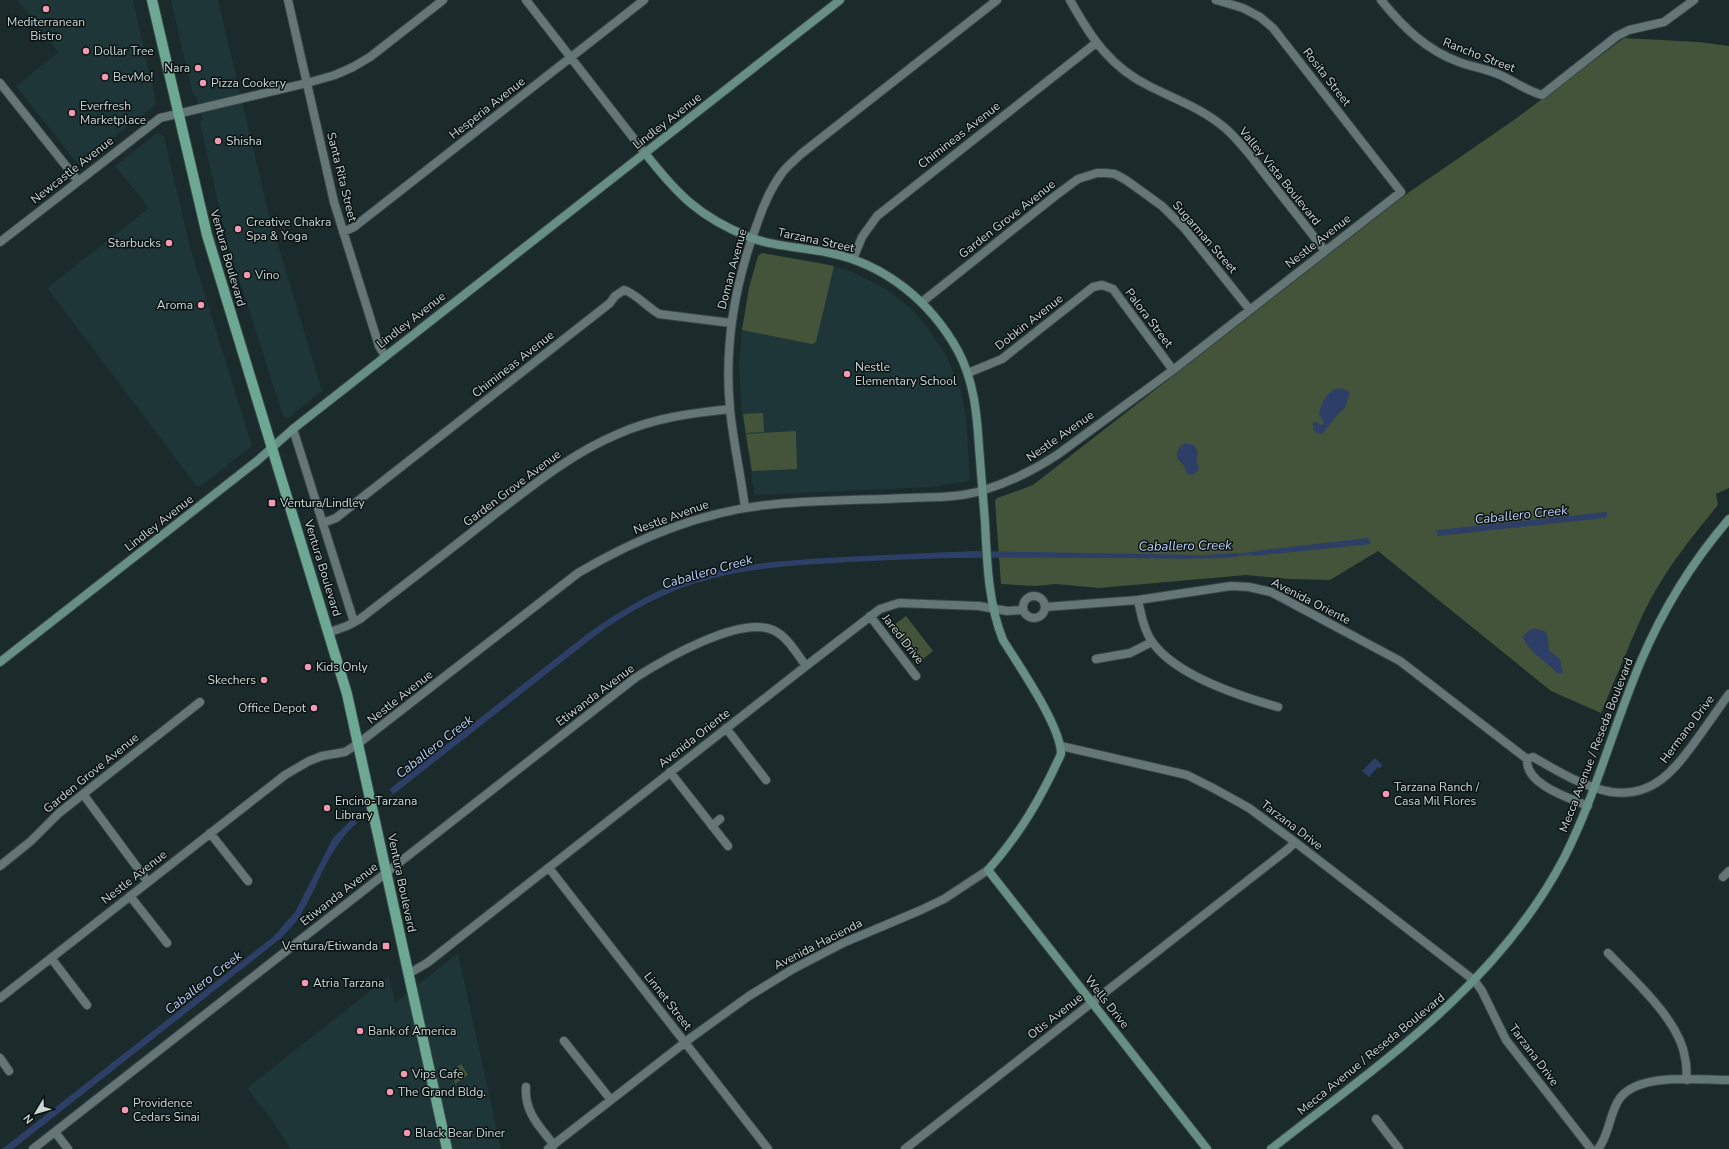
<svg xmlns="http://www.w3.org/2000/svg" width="1729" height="1149" font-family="'Nunito Sans',sans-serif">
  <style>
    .built { fill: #1e3637 }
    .green { fill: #44543a }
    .water { fill: #2d3f67 }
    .pier { fill: #1b2a2b }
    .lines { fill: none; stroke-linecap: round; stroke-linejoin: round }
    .stream { stroke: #2d3f67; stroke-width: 2.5 }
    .street-casing { stroke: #394647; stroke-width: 10 }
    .secondary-casing { stroke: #394647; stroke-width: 10 }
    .primary-casing { stroke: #394647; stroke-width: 12 }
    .street { stroke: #647676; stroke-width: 8 }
    .secondary { stroke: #688f85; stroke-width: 8 }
    .primary { stroke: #6da893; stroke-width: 10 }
    .poi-dot { fill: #f19ab2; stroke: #0b1212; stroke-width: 1.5 }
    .labels { text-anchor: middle; stroke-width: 3; stroke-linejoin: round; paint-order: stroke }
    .poi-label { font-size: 12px; fill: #cdd7d7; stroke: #0b1212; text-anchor: start }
    .street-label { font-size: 12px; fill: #cdd7d7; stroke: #0b1212 }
    .water-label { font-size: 13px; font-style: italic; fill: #bcd1fa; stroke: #0b1212 }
  </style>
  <rect width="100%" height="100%" fill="#1b2a2b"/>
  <path class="built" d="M 17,0 L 133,0 L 156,102 L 153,107 L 79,164 L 76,162 L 16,86 L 58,52 Z
    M 171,0 L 218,0 L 268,211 L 322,391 L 288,418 L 283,416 L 227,241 L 200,124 L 202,119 L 197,98 L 193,95 Z
    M 157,133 L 161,134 L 164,137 L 190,247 L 252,446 L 198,488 L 47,288 L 149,208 L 115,166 Z
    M 762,253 L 819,262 L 848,270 L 883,287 L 912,309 L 925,324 L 946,355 L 961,391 L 966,417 L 970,478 L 969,481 L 932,487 L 755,495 L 754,492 L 741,407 L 739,362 L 742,330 L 749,288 L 758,256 Z
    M 458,953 L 501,1149 L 290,1149 L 274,1123 L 247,1088 L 389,976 L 395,1003 Z"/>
  <path class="green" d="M 1624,38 L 1698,42 L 1729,46 L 1729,488 L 1716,494 L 1718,505 C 1690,539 1662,574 1643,614 C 1628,647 1615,680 1601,713 L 1551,691 L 1378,551 L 1330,580 L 1289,579 L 1246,575 L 1099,588 L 1056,584 L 1035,586 L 1001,584 L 995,501 L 997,498 L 1033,485 L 1405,195 L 1514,120 Z
    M 762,253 L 834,266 L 816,342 L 812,344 L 742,330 L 749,288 L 758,256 Z
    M 763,413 L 764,432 L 746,433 L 743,414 Z
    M 796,431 L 797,469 L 752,471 L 746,434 Z
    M 906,616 L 933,651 L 918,663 L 890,628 Z
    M 461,1064 L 468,1075 L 455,1084 L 452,1071 Z"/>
  <path class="water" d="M 1338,388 L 1347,390 L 1350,393 L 1345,408 L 1338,414 L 1323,433 L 1319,434 L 1313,430 L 1313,423 L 1316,422 L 1321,425 L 1324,423 L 1319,414 C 1321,403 1326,392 1338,388 Z
    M 1186,443 L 1194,445 L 1198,452 L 1196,461 L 1199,466 L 1198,471 L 1192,475 L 1186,473 L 1184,466 L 1177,458 C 1176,450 1179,446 1186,443 Z
    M 1607,512 L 1607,517 L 1595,519 L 1437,536 L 1437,530 Z
    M 1368,538 L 1371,544 L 1252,556 L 1252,552 L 1263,550 Z
    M 976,551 L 1202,555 L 1238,553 L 1238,557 C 1194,560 1151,558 1108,558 C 1022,557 937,557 851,562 C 799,565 747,567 696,583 C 658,595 623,615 591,639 L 357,823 C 328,848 319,885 300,916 C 294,925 287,932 280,939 L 13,1149 L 2,1149 L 273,937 L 295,912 L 333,838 L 353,818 L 587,634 C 618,612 649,593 685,580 C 731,564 777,561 825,558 C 875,555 925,553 976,551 Z
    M 1535,628 L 1546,632 L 1548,638 L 1549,650 L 1560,659 L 1563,673 L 1557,673 C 1546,660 1529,654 1523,637 C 1526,632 1529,630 1535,628 Z
    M 1375,758 L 1383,766 L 1380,768 L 1378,767 L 1369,777 L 1362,771 Z"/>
  <path class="pier" d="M 389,789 L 393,794 L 357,823 L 353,818 Z"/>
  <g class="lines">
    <path class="stream" d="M 1236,555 L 1255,553"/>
    <g class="street-casing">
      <path id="street" d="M 288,0 L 334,202 L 379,346 L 385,356
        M 526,0 L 645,153
        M 1070,0 C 1091,38 1111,68 1151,87 C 1177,100 1203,109 1225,128 C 1241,142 1254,160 1267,177 C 1286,201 1306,226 1325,251
        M 1381,0 C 1403,27 1426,50 1459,62 C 1472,67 1487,69 1500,75 C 1514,81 1527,91 1542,95 L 1617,36 L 1629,30 L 1664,22 L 1694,0
        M 0,83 L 78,181
        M 343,232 L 354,227 L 644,0
        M 0,242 L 160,118 L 307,83 L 335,75 L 353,67 L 370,57 L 443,0
        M 853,259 L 862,237 L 877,216 L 1096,43
        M 922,302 L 1055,196 L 1078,179 L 1097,173 L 1106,173 L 1115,174 L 1126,180 L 1162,206 L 1185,229 L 1250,310
        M 968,373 L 1002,359 L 1093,287 L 1102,285 L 1113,289 L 1121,300 L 1173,370
        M 293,429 L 354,622
        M 745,508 C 741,475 733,442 730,409 C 724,346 735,283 757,224 C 763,206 770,189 782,173 C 787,166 795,160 801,154 L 997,0
        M 323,523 L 336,518 L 610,303 L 615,296 L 624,290 C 635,293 647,307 659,314 L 731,323
        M1023 607a11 11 0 1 1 22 0a11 11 0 1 1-22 0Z
        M 1138,600 C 1141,614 1144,631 1153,643 C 1177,676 1239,696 1278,707
        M 1045,607 L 1138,600 L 1231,586 L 1249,587 L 1271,592 L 1400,661 L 1527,759 C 1525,785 1570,798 1588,806
        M 870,616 L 916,676
        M 330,632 L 347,626 L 360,619 C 404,585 447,552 490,518 C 531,487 570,454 618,434 C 653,418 692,413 730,409
        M 1096,659 L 1130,653 L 1152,642
        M 726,728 L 766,780
        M 1061,746 L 1187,775 L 1213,788 L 1249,808 L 1295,842 L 1475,981 L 1482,991 L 1506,1040 L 1591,1149
        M 1527,759 L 1533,757 C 1557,771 1584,787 1611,792 C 1654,798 1675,769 1697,739 C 1708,724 1718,709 1729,694
        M 670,772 L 728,846
        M 83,794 L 148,882
        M 712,826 L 720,819
        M 210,833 L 248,881
        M 0,866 L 31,841 L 59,813 L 200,702
        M 549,868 L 768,1149
        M 1723,877 L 1729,871
        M 130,896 L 167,943
        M 1608,953 C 1634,980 1680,1021 1685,1058 C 1687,1065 1686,1073 1687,1080
        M 51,958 L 87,1005
        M 408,974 L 427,963 L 806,666 L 880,609 L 899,603 L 979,606 L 1007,611 L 1023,610
        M 0,998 L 285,775 L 309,761 L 322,756 L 345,752 L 359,743 L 578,573 C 639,537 705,510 776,504 C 820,500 865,500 909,498 C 934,497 959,498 984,490 C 1010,482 1034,470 1057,455 L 1173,370 L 1401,192 L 1273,28 L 1260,17 L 1243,8 L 1216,0
        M 564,1041 L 611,1100
        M 0,1058 L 9,1071
        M 526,1087 C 524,1112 540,1127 554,1145
        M 1376,1119 L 1399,1149
        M 55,1132 L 68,1149
        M 33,1149 L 635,678 C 663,660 740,615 773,630 C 787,636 797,654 806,666
        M 548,1149 L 692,1037 L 749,996 L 793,969 L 843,943 L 921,910 L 944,899 L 988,870
        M 905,1149 L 1288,849 L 1295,842
        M 1598,1149 C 1610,1134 1609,1113 1620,1098 C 1640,1072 1699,1080 1729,1080"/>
    </g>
    <g class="secondary-casing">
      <path id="secondary" d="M 645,153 C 677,194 699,217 749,237 C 774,247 803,247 830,253 C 885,264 931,302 958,351 C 974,381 977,414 979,447 C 981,472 983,497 985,522 C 987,561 988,603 1003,640 C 1019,666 1061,726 1061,754 C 1041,798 1020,834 988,870 L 1207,1149
        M 0,662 L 257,461 L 293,429 L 840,0
        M 1271,1149 C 1380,1064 1498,984 1564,858 C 1596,795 1613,727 1641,661 C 1663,609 1692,562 1729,519"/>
    </g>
    <g class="primary-casing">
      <path id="primary" d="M 152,0 L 207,235 L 347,694 L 447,1149"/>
    </g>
    <use href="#street" class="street"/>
    <use href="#secondary" class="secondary"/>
    <use href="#primary" class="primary"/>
  </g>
  <g class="poi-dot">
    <circle cx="46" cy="9" r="4"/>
    <circle cx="86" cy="51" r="4"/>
    <circle cx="198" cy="68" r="4"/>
    <circle cx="105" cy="77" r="4"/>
    <circle cx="203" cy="83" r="4"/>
    <circle cx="72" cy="113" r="4"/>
    <circle cx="218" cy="141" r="4"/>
    <circle cx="238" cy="229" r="4"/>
    <circle cx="169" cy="243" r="4"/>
    <circle cx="247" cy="275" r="4"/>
    <circle cx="201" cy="305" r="4"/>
    <circle cx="847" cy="374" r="4"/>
    <rect x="268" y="499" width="8" height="8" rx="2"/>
    <circle cx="308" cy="667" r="4"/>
    <circle cx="264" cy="680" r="4"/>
    <circle cx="314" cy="708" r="4"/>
    <circle cx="1386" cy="794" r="4"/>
    <circle cx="327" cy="808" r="4"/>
    <rect x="382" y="942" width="8" height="8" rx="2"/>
    <circle cx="305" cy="983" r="4"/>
    <circle cx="360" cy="1031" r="4"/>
    <circle cx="404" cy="1074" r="4"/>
    <circle cx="390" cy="1092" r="4"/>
    <circle cx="125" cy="1110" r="4"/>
    <circle cx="407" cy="1133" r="4"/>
  </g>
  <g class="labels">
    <g class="poi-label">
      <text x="46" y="26" text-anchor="middle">Mediterranean<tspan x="46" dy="14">Bistro</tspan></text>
      <text x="94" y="55">Dollar Tree</text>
      <text x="190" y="72" text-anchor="end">Nara</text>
      <text x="113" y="81">BevMo!</text>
      <text x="211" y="87">Pizza Cookery</text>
      <text x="80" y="110">Everfresh<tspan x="80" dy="14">Marketplace</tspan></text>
      <text x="226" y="145">Shisha</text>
      <text x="246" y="226">Creative Chakra<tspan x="246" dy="14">Spa &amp; Yoga</tspan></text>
      <text x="161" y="247" text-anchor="end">Starbucks</text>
      <text x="255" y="279">Vino</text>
      <text x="193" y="309" text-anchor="end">Aroma</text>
      <text x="855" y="371">Nestle<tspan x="855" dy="14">Elementary School</tspan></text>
      <text x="280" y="507">Ventura/Lindley</text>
      <text x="316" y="671">Kids Only</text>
      <text x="256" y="684" text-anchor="end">Skechers</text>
      <text x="306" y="712" text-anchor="end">Office Depot</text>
      <text x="1394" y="791">Tarzana Ranch /<tspan x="1394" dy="14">Casa Mil Flores</tspan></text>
      <text x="335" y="805">Encino-Tarzana<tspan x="335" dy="14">Library</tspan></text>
      <text x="378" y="950" text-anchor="end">Ventura/Etiwanda</text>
      <text x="313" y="987">Atria Tarzana</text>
      <text x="368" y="1035">Bank of America</text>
      <text x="412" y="1078">Vips Cafe</text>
      <text x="398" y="1096">The Grand Bldg.</text>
      <text x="133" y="1107">Providence<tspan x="133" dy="14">Cedars Sinai</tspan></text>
      <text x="415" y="1137">Black Bear Diner</text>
    </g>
    <g class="street-label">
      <text transform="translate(1479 55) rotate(21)" y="4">Rancho Street</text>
      <text transform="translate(1327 77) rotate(52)" y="4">Rosita Street</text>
      <text transform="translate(487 108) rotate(-38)" y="4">Hesperia Avenue</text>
      <text transform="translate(667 121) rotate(-38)" y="4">Lindley Avenue</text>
      <text transform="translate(959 135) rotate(-38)" y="4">Chimineas Avenue</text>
      <text transform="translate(72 170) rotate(-38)" y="4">Newcastle Avenue</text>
      <text transform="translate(1280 176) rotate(51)" y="4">Valley Vista Boulevard</text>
      <text transform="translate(342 177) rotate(76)" y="4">Santa Rita Street</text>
      <text transform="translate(1007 219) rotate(-38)" y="4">Garden Grove Avenue</text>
      <text transform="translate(1205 237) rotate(49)" y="4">Sugarman Street</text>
      <text transform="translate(816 240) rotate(12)" y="4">Tarzana Street</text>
      <text transform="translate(1318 241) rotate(-38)" y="4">Nestle Avenue</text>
      <text transform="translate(228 258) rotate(74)" y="4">Ventura Boulevard</text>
      <text transform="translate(732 269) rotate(-75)" y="4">Doman Avenue</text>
      <text transform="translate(1149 318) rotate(53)" y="4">Palora Street</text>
      <text transform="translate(411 320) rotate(-38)" y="4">Lindley Avenue</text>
      <text transform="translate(1029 322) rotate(-38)" y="4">Dobkin Avenue</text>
      <text transform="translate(513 364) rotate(-38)" y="4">Chimineas Avenue</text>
      <text transform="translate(1060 436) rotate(-35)" y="4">Nestle Avenue</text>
      <text transform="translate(512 488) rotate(-37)" y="4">Garden Grove Avenue</text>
      <text transform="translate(671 517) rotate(-20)" y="4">Nestle Avenue</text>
      <text transform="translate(159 523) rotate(-38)" y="4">Lindley Avenue</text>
      <text transform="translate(323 568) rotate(73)" y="4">Ventura Boulevard</text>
      <text transform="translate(1311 601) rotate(27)" y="4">Avenida Oriente</text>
      <text transform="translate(903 639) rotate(52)" y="4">Jared Drive</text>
      <text transform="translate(595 695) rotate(-37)" y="4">Etiwanda Avenue</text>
      <text transform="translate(400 697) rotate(-38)" y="4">Nestle Avenue</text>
      <text transform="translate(1687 729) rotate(-53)" y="4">Hermano Drive</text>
      <text transform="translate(694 738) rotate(-38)" y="4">Avenida Oriente</text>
      <text transform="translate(1596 745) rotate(-69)" y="4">Mecca Avenue / Reseda Boulevard</text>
      <text transform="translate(91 773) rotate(-39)" y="4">Garden Grove Avenue</text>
      <text transform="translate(1292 825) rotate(37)" y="4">Tarzana Drive</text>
      <text transform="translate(134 877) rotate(-38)" y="4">Nestle Avenue</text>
      <text transform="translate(402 883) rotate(78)" y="4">Ventura Boulevard</text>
      <text transform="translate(339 894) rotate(-38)" y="4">Etiwanda Avenue</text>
      <text transform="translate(818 944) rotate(-27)" y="4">Avenida Hacienda</text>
      <text transform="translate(668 1001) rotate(52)" y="4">Linnet Street</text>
      <text transform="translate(1107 1002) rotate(52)" y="4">Wells Drive</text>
      <text transform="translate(1055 1016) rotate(-38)" y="4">Otis Avenue</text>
      <text transform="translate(1371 1054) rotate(-39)" y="4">Mecca Avenue / Reseda Boulevard</text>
      <text transform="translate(1534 1055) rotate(53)" y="4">Tarzana Drive</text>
    </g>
    <g class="water-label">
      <text transform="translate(1521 514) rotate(-6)" y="5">Caballero Creek</text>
      <text transform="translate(1185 545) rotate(-1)" y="5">Caballero Creek</text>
      <text transform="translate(707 571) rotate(-16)" y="5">Caballero Creek</text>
      <text transform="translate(434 746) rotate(-38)" y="5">Caballero Creek</text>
      <text transform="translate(203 982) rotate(-38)" y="5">Caballero Creek</text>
    </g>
  </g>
  <g transform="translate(36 1113) rotate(232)" stroke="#0b1212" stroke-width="3" paint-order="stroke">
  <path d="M0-3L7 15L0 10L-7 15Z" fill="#cdd7d7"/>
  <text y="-6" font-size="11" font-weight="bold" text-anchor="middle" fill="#cdd7d7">N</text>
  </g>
</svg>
